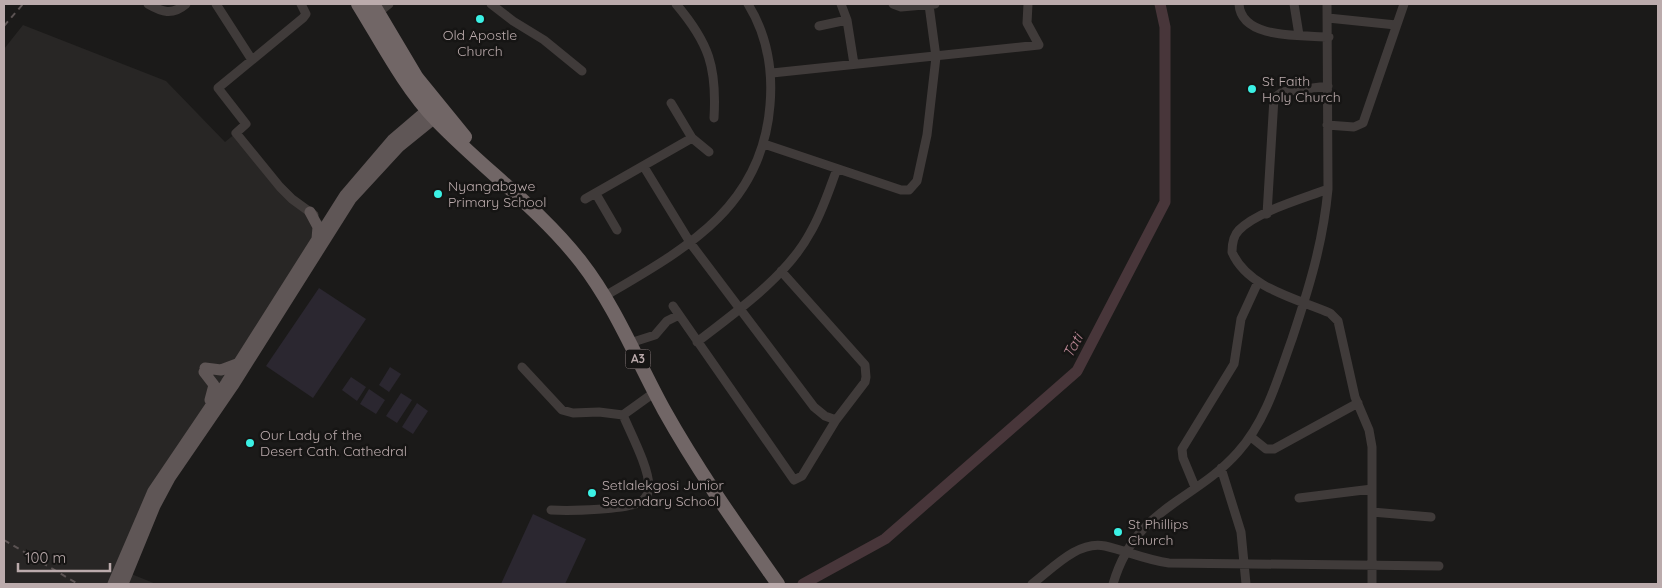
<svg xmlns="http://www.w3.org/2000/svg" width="1662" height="588" font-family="Quicksand,sans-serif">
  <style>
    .built { fill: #282625 }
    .green { fill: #2b2730 }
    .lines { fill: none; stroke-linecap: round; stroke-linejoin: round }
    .river { stroke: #48363a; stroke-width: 11 }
    .minor { stroke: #403b3a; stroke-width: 9 }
    .major { stroke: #5f5656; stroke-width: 11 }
    .highway { stroke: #716666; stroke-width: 14 }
    .rail { stroke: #5b5353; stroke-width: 2; stroke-dasharray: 6 5; stroke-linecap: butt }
    .poi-dot { fill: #3bf1e5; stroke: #161514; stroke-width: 2 }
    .labels { text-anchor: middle; stroke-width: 5; stroke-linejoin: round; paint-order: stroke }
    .shield { fill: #161514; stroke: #8a7e7e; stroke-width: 1 }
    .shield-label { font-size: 12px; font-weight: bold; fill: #bbabac }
    .poi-label { font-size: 14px; fill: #bbabac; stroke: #161514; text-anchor: start }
    .water-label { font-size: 15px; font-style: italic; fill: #b58390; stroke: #161514 }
  </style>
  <rect width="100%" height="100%" fill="#1b1a19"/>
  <path class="built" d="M 23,25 L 166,81 L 225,142 L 236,133 L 280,187 L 326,224 L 119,569 L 156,584 L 4,584 L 4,49 Z"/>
  <path class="green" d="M 319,288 L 366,319 L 313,398 L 266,366 Z
    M 390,367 L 401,374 L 389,392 L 379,385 Z
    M 351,377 L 366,387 L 357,401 L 342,390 Z
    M 369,389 L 385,400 L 376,414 L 360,404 Z
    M 401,393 L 412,400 L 397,423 L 386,416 Z
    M 417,403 L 428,411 L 413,434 L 402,427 Z
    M 533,514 L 586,539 L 565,584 L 501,584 Z"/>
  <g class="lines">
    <path class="river" d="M 803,584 L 885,539 L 1077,371 L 1165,202 L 1165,27 L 1160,4"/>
    <path class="minor" d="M 148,4 C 162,12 172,16 186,4
      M 216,4 L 252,60
      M 301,4 L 306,14 L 303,18 L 218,88 L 246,124 L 236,133 L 280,187 L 292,199 L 314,215
      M 491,4 L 513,21 L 544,40 L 582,71
      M 676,4 C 709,43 717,67 714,118
      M 841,4 L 847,20 L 854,64
      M 893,4 L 901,7 L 935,4
      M 1239,4 C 1241,40 1303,35 1329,37
      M 1294,4 L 1299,35
      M 374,16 L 389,4
      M 1328,18 L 1396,25
      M 819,26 L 847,20
      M 772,73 L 1039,45 L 1027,23 L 1028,4
      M 671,103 L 692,138 L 709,152
      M 1327,125 L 1354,127 L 1363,123 L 1404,4
      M 764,144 L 901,190 L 909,190 L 917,181 L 927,135 L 936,57 L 929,5
      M 644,167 L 691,244 L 814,407 L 825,416 L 836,420 L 865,382 L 866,377 L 865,365 L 781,271
      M 1328,189 C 1302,199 1258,211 1239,230 C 1233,236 1232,244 1232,252 C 1247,288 1298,299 1330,313 L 1338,321 L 1355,397 L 1369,430 L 1372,447 L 1372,584
      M 596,194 L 617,230
      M 585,199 L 692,138
      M 1267,214 L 1274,98 L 1282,92 L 1328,86
      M 605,296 C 685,249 762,208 770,105 C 773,70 767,35 748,4
      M 673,306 L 794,480 L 802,476 L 836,420
      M 697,342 C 736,312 787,276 810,233 C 822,213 829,190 837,169
      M 630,343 L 655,335 L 667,321 L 679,315
      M 522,367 L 562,410 L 573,413 L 599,412 L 623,415 L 655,392
      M 1251,437 L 1266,449 L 1274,449 L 1358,403
      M 1221,468 L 1241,532 L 1246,584
      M 1195,487 L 1183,458 L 1182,449 L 1234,364 L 1241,319 L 1258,282
      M 1299,498 L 1372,489
      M 551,510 C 568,511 630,510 642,501 C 646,498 649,492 649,487 C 649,468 631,434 623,415
      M 1372,512 L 1431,517
      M 1032,584 C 1052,569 1078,540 1105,546 C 1127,551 1146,560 1169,563 L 1439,566
      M 1113,584 C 1136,506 1193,503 1238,452 C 1266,421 1278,378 1292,339 C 1309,288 1323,243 1328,189 L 1327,4"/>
    <path class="major" d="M 310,212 L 318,227 L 317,239
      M 205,368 L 221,370 L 237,364
      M 204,372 L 214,385 L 210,400
      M 113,584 L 153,491 L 226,383 L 345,195 L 392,140 L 433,105
      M 123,584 L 155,506 L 170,478 L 233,386 L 351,199 L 399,147 L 441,113"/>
    <path class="highway" d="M 358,4 C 381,41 405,88 436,120 C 483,169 539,208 581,262 C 616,307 637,361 664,410 C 698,471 738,527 778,584
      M 373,4 L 417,78 L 465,137"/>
    <path class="rail" d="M 4,26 L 23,4
      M 4,540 L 78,584"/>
  </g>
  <g class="poi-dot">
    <circle cx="480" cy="19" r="5"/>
    <circle cx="1252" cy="89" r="5"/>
    <circle cx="438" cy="194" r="5"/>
    <circle cx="250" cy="443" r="5"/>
    <circle cx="592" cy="493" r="5"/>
    <circle cx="1118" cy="532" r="5"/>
  </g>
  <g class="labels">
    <rect class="shield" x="625.5" y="349.5" width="25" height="19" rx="4"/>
    <g class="shield-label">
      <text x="638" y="363">A3</text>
    </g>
    <g class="poi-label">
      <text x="480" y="40" text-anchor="middle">Old Apostle<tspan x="480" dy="16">Church</tspan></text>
      <text x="1262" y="86">St Faith<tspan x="1262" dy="16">Holy Church</tspan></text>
      <text x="448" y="191">Nyangabgwe<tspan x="448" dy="16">Primary School</tspan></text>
      <text x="260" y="440">Our Lady of the<tspan x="260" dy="16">Desert Cath. Cathedral</tspan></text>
      <text x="602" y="490">Setlalekgosi Junior<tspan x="602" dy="16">Secondary School</tspan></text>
      <text x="1128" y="529">St Phillips<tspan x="1128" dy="16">Church</tspan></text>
    </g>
    <g class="water-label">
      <text transform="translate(1073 346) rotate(-62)" y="5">Tati</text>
    </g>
  </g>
  <rect width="1662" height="588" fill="none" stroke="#bbabac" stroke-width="10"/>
  <path d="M18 563v8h92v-8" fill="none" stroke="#bbabac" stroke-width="2.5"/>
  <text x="25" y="563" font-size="15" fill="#bbabac" stroke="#161514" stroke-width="4" paint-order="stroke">100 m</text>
</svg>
